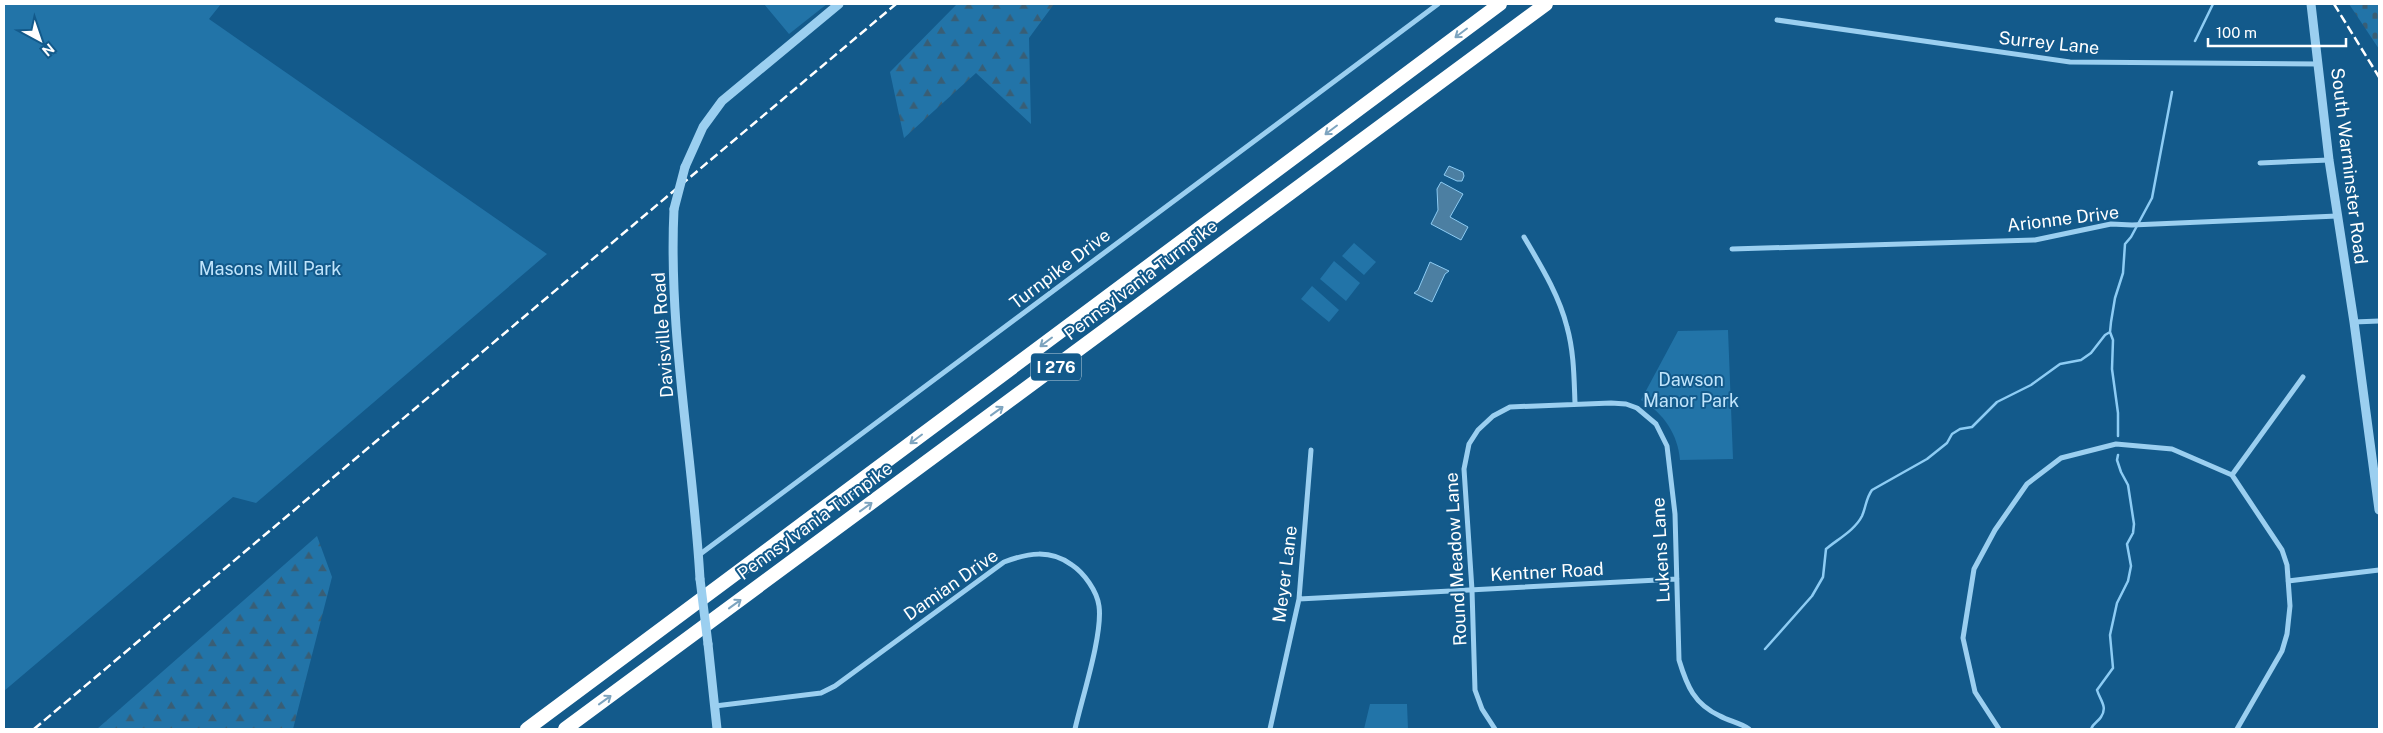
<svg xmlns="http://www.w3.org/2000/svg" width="2383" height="733" font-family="'Public Sans',sans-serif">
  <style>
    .forest { fill: url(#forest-firs) }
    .cemetery { fill: url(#cemetery-stones) }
    .park { fill: #2274a8 }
    .water { fill: #4c7fa2; stroke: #8dccf4 }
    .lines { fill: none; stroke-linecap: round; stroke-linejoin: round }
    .stream { stroke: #8dccf4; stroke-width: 2.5 }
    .minor { stroke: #9bcff0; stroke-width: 5 }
    .tertiary { stroke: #9bcff0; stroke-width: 9 }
    .motorway { stroke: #fff; stroke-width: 14 }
    .rail { stroke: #fff; stroke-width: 2.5; stroke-dasharray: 9 4; stroke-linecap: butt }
    .tertiary-bridge { stroke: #9bcff0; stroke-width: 9 }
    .oneway { stroke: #7da4bf }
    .labels { text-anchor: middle; stroke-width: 4; stroke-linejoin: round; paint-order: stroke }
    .shield { fill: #135a8b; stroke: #b8cedc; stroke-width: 1 }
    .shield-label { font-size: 16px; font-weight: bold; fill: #fff }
    .street-label { font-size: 18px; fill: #fff; stroke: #135a8b }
    .park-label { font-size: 18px; fill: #c1e5fc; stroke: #135a8b }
  </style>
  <defs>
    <pattern id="forest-firs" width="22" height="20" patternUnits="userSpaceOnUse" patternTransform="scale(1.25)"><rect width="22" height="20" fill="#2274a8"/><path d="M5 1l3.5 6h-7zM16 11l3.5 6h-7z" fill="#395e75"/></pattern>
    <pattern id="cemetery-stones" width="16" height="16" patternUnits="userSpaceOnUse" patternTransform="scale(1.25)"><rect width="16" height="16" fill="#2274a8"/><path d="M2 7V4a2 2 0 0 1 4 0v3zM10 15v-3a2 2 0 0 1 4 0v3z" fill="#395e75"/></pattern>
  </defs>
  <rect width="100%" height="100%" fill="#135a8b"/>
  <path class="forest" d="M 957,4 L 1054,4 L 1029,38 L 1031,124 L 976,73 L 904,138 L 890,72 Z
    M 317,536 L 332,577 L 293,729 L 97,729 Z"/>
  <path class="cemetery" d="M 2349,4 L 2379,4 L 2379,49 Z"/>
  <path class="park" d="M 4,4 L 221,4 L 209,19 L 547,254 L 256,503 L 233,497 L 4,691 Z
    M 764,4 L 827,4 L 789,34 Z
    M 1354,243 L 1376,262 L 1364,275 L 1342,256 Z
    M 1334,261 L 1360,283 L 1346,301 L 1320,279 Z
    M 1312,286 L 1339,310 L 1329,322 L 1301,299 Z
    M 1728,330 L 1733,459 L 1680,460 C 1678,435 1664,413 1641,400 L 1678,331 Z
    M 1370,704 L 1407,704 L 1408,729 L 1364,729 Z"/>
  <path class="water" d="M 1449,166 L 1463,172 L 1464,176 L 1462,181 L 1457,181 L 1444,175 Z
    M 1441,182 L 1463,194 L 1450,217 L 1468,227 L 1461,240 L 1431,224 L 1438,210 L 1437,189 Z
    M 1430,262 L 1449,271 L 1445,274 L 1432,302 L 1414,293 L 1418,290 Z"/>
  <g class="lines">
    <path class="stream" d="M 2195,41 L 2213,4
      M 2118,436 L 2118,413 L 2112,369 L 2113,340 L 2110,332 L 2111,322 L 2115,298 L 2123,273 L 2125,244 L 2131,237 L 2152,198 L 2172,92
      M 1765,649 L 1812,596 L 1823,577 L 1826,549 C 1838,539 1855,530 1862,516 C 1866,507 1866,498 1872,490 L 1927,459 L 1947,443 L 1952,434 L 1960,429 L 1972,427 L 1997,402 L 2031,385 L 2060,364 L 2081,360 L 2091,353 L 2105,335 L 2110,332
      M 2091,729 C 2093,723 2098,722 2101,717 C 2108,707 2100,700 2097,690 L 2113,668 L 2110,635 L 2117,603 L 2128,581 L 2131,566 L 2127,544 L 2133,533 L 2134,524 L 2128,485 L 2121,472 L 2117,460 L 2118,455"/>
    <path class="minor" d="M 1777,20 L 2070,62 L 2319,64
      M 2260,163 L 2329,160
      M 1524,237 C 1541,266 1559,295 1567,327 C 1574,352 1574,378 1575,403
      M 1732,249 L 2035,240 L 2111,224 L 2132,225 L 2337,216
      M 2354,322 L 2379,321
      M 2232,475 L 2303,377
      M 699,555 L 1438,4
      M 2288,581 L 2379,570
      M 1299,599 L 1677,579
      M 715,706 L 821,693 L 835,686 L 1004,562 C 1028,553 1050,549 1072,565 C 1084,573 1097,591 1099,606 C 1103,634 1082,698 1075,729
      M 1270,729 L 1299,599 L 1311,450
      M 1495,729 L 1482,709 L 1475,690 L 1472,590 L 1464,469 L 1469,444 L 1478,430 L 1493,416 L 1510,407 L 1611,403 L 1626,404 L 1637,408 L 1656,424 L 1667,446 L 1675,514 L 1679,660 C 1687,686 1694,704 1720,716 C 1729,721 1740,723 1749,729
      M 1999,729 L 1975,692 L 1963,638 L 1974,569 L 1995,530 L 2027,484 L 2061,458 L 2116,444 L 2172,449 L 2232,475 L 2282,550 L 2287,565 L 2290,606 L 2287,634 L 2282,651 L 2237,729"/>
    <path class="tertiary" d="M 2311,4 L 2329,160 L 2354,322 L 2379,510
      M 685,167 L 703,127 L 722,101 L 839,4
      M 674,209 C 668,332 693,456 700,579
      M 708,644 L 717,729"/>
    <path class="motorway" d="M 527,729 L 1500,4
      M 565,729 L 1546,4"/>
    <path class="rail" d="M 2334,4 L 2379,77
      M 34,729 L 896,4"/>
    <path class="tertiary-bridge" d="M 674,209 L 685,167
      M 700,579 L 708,644"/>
  </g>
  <defs><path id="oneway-shaft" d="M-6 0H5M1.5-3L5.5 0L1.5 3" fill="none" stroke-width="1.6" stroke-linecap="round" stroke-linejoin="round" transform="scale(1.25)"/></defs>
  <g class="oneway">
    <use href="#oneway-shaft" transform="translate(1461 33) rotate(143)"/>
    <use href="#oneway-shaft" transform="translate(1331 130) rotate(143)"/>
    <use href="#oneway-shaft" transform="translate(1046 342) rotate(143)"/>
    <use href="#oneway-shaft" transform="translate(997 411) rotate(-36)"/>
    <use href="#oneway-shaft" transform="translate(916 439) rotate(143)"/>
    <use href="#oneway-shaft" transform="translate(866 507) rotate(-36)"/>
    <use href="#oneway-shaft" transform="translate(735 604) rotate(-36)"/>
    <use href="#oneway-shaft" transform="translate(605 700) rotate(-36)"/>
  </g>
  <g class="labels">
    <rect class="shield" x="1031" y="353.5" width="50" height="27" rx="4"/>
    <g class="shield-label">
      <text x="1056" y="373">I 276</text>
    </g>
    <g class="street-label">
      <text transform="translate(2049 43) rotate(6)" y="6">Surrey Lane</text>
      <text transform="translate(2349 166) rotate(83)" y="6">South Warminster Road</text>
      <text transform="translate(2063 219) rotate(-7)" y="6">Arionne Drive</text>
      <text transform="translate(1060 269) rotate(-37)" y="6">Turnpike Drive</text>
      <text transform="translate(1141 280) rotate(-37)" y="6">Pennsylvania Turnpike</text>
      <text transform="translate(663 335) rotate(-94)" y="6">Davisville Road</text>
      <text transform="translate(815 521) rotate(-36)" y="6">Pennsylvania Turnpike</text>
      <text transform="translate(1661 550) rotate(-93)" y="6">Lukens Lane</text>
      <text transform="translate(1456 559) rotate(-93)" y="6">Round Meadow Lane</text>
      <text transform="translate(1547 572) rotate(-3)" y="6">Kentner Road</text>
      <text transform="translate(1285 574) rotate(-83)" y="6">Meyer Lane</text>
      <text transform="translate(951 585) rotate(-35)" y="6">Damian Drive</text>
    </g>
    <g class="park-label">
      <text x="270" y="275">Masons Mill Park</text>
      <text x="1691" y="386">Dawson<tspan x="1691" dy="21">Manor Park</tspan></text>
    </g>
  </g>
  <rect width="2383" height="733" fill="none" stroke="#ffffff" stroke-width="10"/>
  <g transform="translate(40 40) rotate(140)" stroke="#135a8b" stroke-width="4" paint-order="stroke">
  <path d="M0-4L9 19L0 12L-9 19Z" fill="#ffffff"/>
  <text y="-8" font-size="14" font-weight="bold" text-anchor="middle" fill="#ffffff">N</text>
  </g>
  <path d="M2208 38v8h138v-8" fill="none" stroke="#ffffff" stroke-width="2.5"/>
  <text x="2216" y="38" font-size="15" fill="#ffffff" stroke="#135a8b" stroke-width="4" paint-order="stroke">100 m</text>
</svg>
